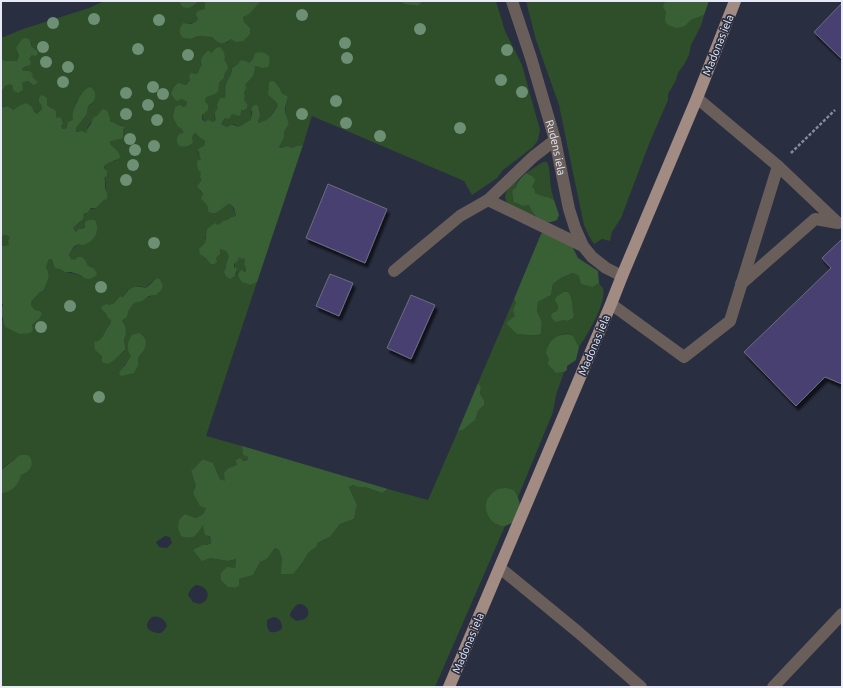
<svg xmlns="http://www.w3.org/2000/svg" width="843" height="688" font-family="Ubuntu,sans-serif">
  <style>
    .green { fill: #2e4f2a; fill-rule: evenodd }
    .forest { fill: #396035 }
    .building { fill: #464171; stroke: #6d6c83; filter: url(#shadow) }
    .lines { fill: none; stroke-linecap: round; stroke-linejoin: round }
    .path { stroke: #888b9b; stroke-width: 2.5; stroke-dasharray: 3 2; stroke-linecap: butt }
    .minor { stroke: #695e5a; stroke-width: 12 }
    .major { stroke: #a18b83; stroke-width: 12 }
    .tree { fill: #6d8f73 }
    .labels { text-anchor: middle; stroke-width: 3.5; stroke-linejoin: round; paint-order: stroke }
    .street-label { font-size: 11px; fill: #e8ebf7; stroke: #2a2e41 }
  </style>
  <defs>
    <filter id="shadow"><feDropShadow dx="2.5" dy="4.5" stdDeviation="1" flood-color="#0009"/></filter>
  </defs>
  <rect width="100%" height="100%" fill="#2a2e41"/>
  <path class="green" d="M 104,1 L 179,1 L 182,7 L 194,6 L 199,1 L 205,3 L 205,10 L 198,19 L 195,22 L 188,24 L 197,36 L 212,37 L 215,40 L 227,43 L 231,39 L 250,28 L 244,22 L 243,17 L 261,1 L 400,1 C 407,7 410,4 418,6 L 423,1 L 496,1 L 505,31 L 522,65 L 540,130 L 538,140 L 533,147 L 503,170 L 497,178 L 472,195 L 464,181 L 312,116 L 303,145 L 296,146 L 292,148 L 287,146 L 281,148 L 279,147 L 284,138 L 284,132 L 289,124 C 285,114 284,110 288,100 L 281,92 L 280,88 L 277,85 L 269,83 L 269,87 L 268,90 L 274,101 L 277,103 C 278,109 278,105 275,109 C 270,118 269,119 260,123 L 258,120 L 260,109 L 251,111 L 252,116 L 250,120 C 246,122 243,125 238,127 L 234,124 L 227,127 L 221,124 L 225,118 L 241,109 L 245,95 C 241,85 250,75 255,66 L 257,67 L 253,59 L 249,63 L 238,64 L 232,68 C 232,75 227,80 225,86 C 224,90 226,92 226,96 C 225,99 216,111 214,116 L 216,120 L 213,122 L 205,122 C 199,114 204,105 206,96 C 214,95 219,91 219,83 L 224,78 L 225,73 L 212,53 L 207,51 C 203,55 199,59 202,65 L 200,67 L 198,73 L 195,74 L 186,85 L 176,84 L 172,91 L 171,94 L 175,100 L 181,99 L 187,102 L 186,106 L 183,107 L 175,107 L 174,120 L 178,127 C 182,128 182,130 183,134 L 192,139 L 193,135 L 197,133 L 200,138 L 204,140 L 205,142 L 204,146 L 198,152 L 201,157 L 201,160 L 202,180 L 200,191 C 205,196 209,206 208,212 C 220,217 221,206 230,204 C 234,208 234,211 236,216 L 231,217 L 227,220 L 223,221 L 205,237 L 205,243 L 206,258 L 210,264 L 216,258 L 220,249 L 226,251 C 232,259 225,260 226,268 L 224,271 L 224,274 L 227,277 C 232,278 235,278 237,272 C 233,264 234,264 239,257 L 246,258 L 244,262 L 246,267 L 246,270 L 238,276 L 251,285 L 257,282 L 206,436 L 242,446 L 243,455 L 248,457 L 248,460 L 243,461 L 237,465 L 228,468 L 225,482 L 220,479 L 213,463 L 203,459 L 191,471 L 196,486 L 206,508 L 203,514 L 196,518 L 185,514 C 198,522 209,525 211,543 L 207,545 L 210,558 L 228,561 L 236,559 L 235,568 L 228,587 L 235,588 L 239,586 L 239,579 L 253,575 L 260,562 L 267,559 L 275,548 L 279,550 L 282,559 L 299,567 L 303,562 L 308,553 L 317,546 L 317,543 L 330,537 L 340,524 L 354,519 L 357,505 L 349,487 L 353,485 L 358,487 L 365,487 L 382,493 L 388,489 L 428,500 L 458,431 L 463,430 L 475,420 L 478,411 L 484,405 L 484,400 L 480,394 L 481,387 L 478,383 L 514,299 L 516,303 L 515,316 L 508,321 L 517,334 C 525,334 534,337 541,334 L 542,322 L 537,311 L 538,302 L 551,295 L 553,284 L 561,278 L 573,273 L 579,276 L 593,287 L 599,283 C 600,285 602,287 603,288 C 607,303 587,335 579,347 C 570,331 568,330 552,340 L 549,359 L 556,373 L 564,372 L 556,395 L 553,412 L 518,497 L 514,490 L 507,488 L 499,489 L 496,525 L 505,526 L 435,687 L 1,687 L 1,493 L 2,493 L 20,478 L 21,475 L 25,473 L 15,458 C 11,463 5,465 1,470 L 1,318 L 4,322 L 5,327 L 13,330 L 31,327 L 32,325 L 39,319 L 40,311 L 35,310 L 31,305 L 31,302 L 39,293 L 44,290 C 47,280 52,278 46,267 L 49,259 L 52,259 C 55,263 60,271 66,272 C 73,274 77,273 84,278 L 92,267 L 71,259 L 69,255 L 72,250 L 77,245 L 80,245 L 96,233 L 97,224 L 95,220 L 92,219 L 82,229 L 76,232 L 73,228 C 74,227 78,224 79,223 C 85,216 85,209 96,208 L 104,200 L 106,182 L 104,178 L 105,165 L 119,159 L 117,150 L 110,144 L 110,140 L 118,140 L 123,133 L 124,128 L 122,125 L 118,125 L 97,116 L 88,126 L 86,134 L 78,132 L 76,128 L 87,114 L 88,106 L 92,104 L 82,93 L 80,97 L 76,102 L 75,106 L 73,112 L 73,120 L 67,128 L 63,129 L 61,126 L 63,124 L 56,116 L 56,111 L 47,105 L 41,104 L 42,109 L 38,113 L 35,114 L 35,111 L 19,106 L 13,110 L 4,106 L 1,108 L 1,90 L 3,90 L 5,86 L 10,83 L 13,86 L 28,81 L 37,82 L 22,69 L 26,66 L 29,59 L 36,50 L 32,47 L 31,43 L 19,55 L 17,61 L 5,61 L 1,58 L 1,38 L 23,29 L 89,8 ZM 159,278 L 161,281 L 163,286 L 156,295 C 147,296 142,301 134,303 L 129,310 L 127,317 L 122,321 L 125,345 L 125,351 L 107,364 L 103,362 L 102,356 L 95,342 C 103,340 102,336 106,330 C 109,325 110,325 111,320 C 105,315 107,312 109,305 L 114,303 L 120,296 L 123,297 L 127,291 L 139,286 L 146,288 L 149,284 ZM 558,305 L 573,307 L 572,311 L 574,316 C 570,322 570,320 564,320 C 561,320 557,321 555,322 L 552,313 L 557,311 ZM 143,352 L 138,358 L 138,365 L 123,366 L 129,361 L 131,356 ZM 165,536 L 170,537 L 172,543 L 167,548 L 159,547 L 156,542 ZM 196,585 C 202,585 210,590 207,598 C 206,601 203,603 200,604 L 193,602 L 188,595 C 190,590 191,588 196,585 ZM 298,604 C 306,603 312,612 306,618 C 303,620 299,620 296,621 L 290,616 C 290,611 294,608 298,604 ZM 152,617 C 159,615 165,619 167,626 C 163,632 161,635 154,632 C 145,629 145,623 152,617 ZM 273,617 C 280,618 282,622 282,628 C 279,632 275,633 270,632 L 267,627 L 267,620 Z
    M 526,1 L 667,1 L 664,3 L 685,26 L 691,20 L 704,15 L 701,26 L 691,45 L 689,55 L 685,63 L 678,73 L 675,82 L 668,94 L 668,100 L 649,144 L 621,218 L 612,232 L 610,241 L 602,239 L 594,244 L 589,236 L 584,225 L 567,144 L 559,105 L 536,40 Z
    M 543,162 L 547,162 L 549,167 L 551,189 L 554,200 C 547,196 548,198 541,196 C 531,194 532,185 532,176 L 526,173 Z
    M 518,180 L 516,186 L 516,188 L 512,193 C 513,203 520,207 529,205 L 535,217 L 507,203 C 501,192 511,186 518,180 Z
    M 6,235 L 11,237 L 9,245 L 1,246 L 1,236 Z"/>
  <path class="forest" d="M 179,1 L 199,1 C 193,7 190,9 182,7 Z
    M 201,1 L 261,1 L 249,14 L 243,17 L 244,22 L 250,28 L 250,34 L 243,41 L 236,42 L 231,39 C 223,46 219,44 212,37 L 197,36 L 190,39 L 187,38 L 183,38 L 180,34 L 180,28 L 183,23 C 190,25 194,24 198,19 L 196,14 L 198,11 L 205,9 L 205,3 Z
    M 400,1 L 423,1 L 418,6 C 410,4 407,7 400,1 Z
    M 667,1 L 709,1 L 704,15 L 691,20 L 685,26 L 677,28 L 668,25 L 665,21 L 666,11 L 663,8 L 664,3 Z
    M 25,38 L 29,39 L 32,47 L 36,50 L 38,53 L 36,56 L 32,55 L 29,59 L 31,62 L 30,65 L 26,66 L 22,69 L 24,71 L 28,71 L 31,72 L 33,75 L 32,77 L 38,82 L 34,85 L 28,81 L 22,83 L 23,90 L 18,93 L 13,90 L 13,86 L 10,84 L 5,86 L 3,90 L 1,90 L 1,58 L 5,61 L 17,61 L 19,55 L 16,48 L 22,39 Z
    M 220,47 L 224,52 L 225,58 L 224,60 L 227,64 L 228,69 L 225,73 L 224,78 L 219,83 C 219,94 216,94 206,97 L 205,102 L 208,105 L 208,110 L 202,115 L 202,119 L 205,122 L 208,120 L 213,122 L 216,120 C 214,115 214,112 218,108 L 217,105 L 220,98 L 225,98 C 226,93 224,89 226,84 C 228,78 232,75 232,68 L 238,64 L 241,60 L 246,61 L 249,63 L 253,59 L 255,53 C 266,50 273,56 268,67 L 263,68 L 255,66 C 254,76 252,78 245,84 L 246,88 L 244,93 L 245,95 L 244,100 L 247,104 L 247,108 L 244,110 L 241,110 L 241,112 L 240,116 L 232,114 L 229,119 L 225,118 L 221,124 L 227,127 C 232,124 233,124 238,127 C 243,125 246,122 250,120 C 251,118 252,117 252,115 C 253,110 249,110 254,105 L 257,105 C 260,110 261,116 258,120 L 259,123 C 269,119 270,118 275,110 C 278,105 278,108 277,103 C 273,101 272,96 268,95 C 268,90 269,87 269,82 L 272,81 L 275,82 L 277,85 L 280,88 L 281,92 L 284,95 L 287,96 C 289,101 285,104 285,110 C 285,115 288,119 289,124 L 284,132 L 284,138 L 279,147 L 281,148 L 287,146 L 292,148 L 296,146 L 303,145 L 257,282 L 251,285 L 242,282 L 238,276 L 240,271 L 242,270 L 245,272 L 246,270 L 246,267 L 244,265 L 245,258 L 242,259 L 239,257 L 238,261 L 234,264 L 234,267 L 237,269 L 235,276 L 230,279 C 226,277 224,275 224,271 L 226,268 C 225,260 232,259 226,251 L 220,249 L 220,254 L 216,258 L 217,262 L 214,264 L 210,264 L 206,258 L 200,254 L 199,249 L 205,243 L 207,229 L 215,223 L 218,225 L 223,221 L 227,220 L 231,217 L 236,216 L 234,208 L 230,204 C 221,206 220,217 208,212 C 209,206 206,203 201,199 L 203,194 L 197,186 L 202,180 L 200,177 L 201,172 L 198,170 L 197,163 L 198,160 L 201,160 L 198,149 L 204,146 L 205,142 L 204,140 L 200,138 L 196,133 L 193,135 L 192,139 L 193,142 C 189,147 185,147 179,146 L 177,142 L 177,138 L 179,134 L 183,133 C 182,130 182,128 178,127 L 174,120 L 173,116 L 175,107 L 180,105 L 183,107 L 186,106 L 187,102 L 181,99 L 177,101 L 175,100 L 171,94 C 172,90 175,84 179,83 L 182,84 L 186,85 L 190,80 L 189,76 L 191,73 L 195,74 L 198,73 L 200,67 L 202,65 C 199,59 203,55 207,51 L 209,51 L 212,53 L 216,48 Z
    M 90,87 C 99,92 95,102 88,106 L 87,114 L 76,128 L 77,132 L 82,131 L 86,133 C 87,129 88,127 91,124 C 92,122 92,119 94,117 L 97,116 L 100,112 L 103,109 L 106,110 C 109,112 108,115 110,118 L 110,122 C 115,122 115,124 118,125 C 121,126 122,125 124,127 L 123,133 L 123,137 L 121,139 L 110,141 L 110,144 L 117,150 L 120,156 L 119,159 C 114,160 110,163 105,165 L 104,168 L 107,171 L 107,175 L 104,178 C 106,182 105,183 105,187 C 105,192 108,192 107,199 L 104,200 L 96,208 L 91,208 L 88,212 L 84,214 L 83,219 L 73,228 L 76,232 L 79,229 L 82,229 L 85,227 L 85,222 C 88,220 91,219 95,220 C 101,231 94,242 83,245 C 81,245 79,244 77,245 C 73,246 71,252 69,255 L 71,259 L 75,260 L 78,257 L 82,257 L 86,261 L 87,265 C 92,267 95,268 97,274 L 94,277 L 89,279 L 84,278 L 80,275 L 71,272 L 65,272 L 60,269 L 55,268 L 52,259 L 49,259 L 46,267 C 52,278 47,280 44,290 L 39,293 L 31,302 L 31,305 L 35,310 L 40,311 L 42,314 L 39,319 L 32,325 L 33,330 L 30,333 L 20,334 L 5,327 C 3,318 0,314 3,304 L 1,303 L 1,246 L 9,245 L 8,241 L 10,237 L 6,235 L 1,236 L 1,108 C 6,105 9,107 13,110 L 19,106 L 26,103 L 31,106 L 36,114 L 38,113 L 42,109 L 41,104 L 39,102 L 39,98 L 41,95 L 44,96 L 47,98 L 47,105 C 50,108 53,108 56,111 L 56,116 L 57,118 L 60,117 L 62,120 L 63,124 L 61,126 L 63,129 L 67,128 L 68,122 L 73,120 C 73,117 72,115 73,113 C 74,106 82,89 90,87 Z
    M 526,173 L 532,176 L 535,180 L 532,187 L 534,189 L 535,193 C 542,197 548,196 554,200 L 559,215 L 557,220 C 543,226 534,218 529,205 L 523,206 L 514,202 L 512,193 L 513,190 L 516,188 C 517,181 521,178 526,173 Z
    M 546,231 L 571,244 L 578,258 L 598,271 L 599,283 L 593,287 L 581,284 L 579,276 L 573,273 L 561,278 L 553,284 L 551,295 L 538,302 L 537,311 L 542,322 L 541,334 C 533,337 525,334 517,334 L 507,324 L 508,321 L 515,316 L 513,310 L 516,303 L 514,299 L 541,234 Z
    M 159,278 L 161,281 L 163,286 L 161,290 L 156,295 L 149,296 L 142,301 L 134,303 L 129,310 L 127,317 L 122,321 L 125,326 L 126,334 L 124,339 L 125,345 L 125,350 L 113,361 L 107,364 L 102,362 L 102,356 L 95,350 L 94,342 C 103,340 102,336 106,330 C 109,325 110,325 111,320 L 108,318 L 106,313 L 103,311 L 101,307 L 106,304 L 109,305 L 114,303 L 120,296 L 123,297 C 130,287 134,285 146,288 L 156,279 Z
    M 564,292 L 568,292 C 569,294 571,296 571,298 C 573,304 572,310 574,316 L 572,319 L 567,321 L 564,320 L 555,322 L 551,317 L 552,313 L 557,311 L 558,305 L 555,301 L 556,297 Z
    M 139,333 C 151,340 145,350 138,358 L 138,365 L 134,373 L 121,376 L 119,373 C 123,367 128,362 131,356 C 126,349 127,342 132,335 Z
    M 568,334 L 573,336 L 579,347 L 576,360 L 567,366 L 567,370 L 564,372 L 556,373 L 548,364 L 549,359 L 546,353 C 549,340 555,335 568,334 Z
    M 478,383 L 481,387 L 480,394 L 484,400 L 484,405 L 478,411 L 475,420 L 463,430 L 458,431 Z
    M 242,446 L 388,489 L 382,493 L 365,487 L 358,487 L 353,485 L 349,487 L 357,505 L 354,519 L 340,524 L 330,537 L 317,543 L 317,546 L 308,553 L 303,562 L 293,574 L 281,574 L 282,559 L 279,550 L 275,548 L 267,559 L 260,562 L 253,575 L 239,579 L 239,586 L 235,588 L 228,587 L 221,580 L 221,573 L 227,567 L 235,568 L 236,559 L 228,561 L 210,558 L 202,561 L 193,550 L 203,545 L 207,545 L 211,543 L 210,536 L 205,535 L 203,525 C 195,536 195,540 181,536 L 178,528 L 179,520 L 185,514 L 196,518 L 203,514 L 206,508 L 200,506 L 193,493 L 196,486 L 191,471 L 203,459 L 213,463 L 220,479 L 225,481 L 224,473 L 228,468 L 237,465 L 236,460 L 240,458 L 243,461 L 248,460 L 248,457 L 243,455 Z
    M 20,455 C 22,455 25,455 27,455 C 29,456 31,458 31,460 C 34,467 27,473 21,475 C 19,484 12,492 2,493 L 1,493 L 1,470 Z
    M 507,488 L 514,490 C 523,505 520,507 514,522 C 511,523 508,525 505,526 C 493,528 482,511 487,500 C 489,496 494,491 498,489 C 501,488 505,488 507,488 Z"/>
  <path class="building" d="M 842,3 L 842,59 L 814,32 Z
    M 328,184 L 387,209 L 365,263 L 306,238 Z
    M 842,239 L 842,384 L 825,377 L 796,406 L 744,352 L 831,268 L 822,258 Z
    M 330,274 L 353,283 L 339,316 L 316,306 Z
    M 411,295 L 435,305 L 411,359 L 387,348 Z"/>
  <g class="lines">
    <path class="path" d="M 791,153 L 835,110"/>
    <g class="minor">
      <path id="s1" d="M 512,1 L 531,58 L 555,140 L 569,209 L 575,228 L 583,246 L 592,257 L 606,268 L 622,276"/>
      <path d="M 488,200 L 533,157 L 555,140"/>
      <path d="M 394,271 L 460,216 L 488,200 L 583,246"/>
      <path d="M 741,284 L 815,219 L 838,223 L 778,166"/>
      <path d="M 611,304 L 684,357 L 730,321 L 778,166 L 697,98"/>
      <path d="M 500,568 L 578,632 L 641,687"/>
      <path d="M 773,687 L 842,614"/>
    </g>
    <path class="major" d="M 449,687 L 611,304 L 622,276 L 697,98 L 735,1"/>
  </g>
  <g class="tree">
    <circle cx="302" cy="15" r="6"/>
    <circle cx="94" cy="19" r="6"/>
    <circle cx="159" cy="20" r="6"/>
    <circle cx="53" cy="23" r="6"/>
    <circle cx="420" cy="29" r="6"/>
    <circle cx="345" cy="43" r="6"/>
    <circle cx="43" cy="47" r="6"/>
    <circle cx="138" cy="49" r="6"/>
    <circle cx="507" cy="50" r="6"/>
    <circle cx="188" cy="55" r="6"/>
    <circle cx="347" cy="58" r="6"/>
    <circle cx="46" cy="62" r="6"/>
    <circle cx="68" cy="67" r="6"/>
    <circle cx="501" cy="80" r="6"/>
    <circle cx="63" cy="82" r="6"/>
    <circle cx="153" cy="87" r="6"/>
    <circle cx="522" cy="92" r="6"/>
    <circle cx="126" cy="93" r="6"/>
    <circle cx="163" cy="94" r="6"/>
    <circle cx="336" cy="101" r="6"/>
    <circle cx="148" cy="105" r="6"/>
    <circle cx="126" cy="114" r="6"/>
    <circle cx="302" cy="114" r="6"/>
    <circle cx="157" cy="120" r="6"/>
    <circle cx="346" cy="123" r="6"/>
    <circle cx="460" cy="128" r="6"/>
    <circle cx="380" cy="136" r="6"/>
    <circle cx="130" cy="139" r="6"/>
    <circle cx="154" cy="146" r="6"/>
    <circle cx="135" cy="150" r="6"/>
    <circle cx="133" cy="165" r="6"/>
    <circle cx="126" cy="180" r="6"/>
    <circle cx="154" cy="243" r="6"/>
    <circle cx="101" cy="287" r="6"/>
    <circle cx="70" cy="306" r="6"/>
    <circle cx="41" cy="327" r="6"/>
    <circle cx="99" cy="397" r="6"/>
  </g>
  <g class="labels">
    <g class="street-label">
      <text transform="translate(718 45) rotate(-68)" y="4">Madonas iela</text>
      <text dy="4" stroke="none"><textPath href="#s1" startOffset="153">Rudens iela</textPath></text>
      <text transform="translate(594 345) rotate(-67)" y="4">Madonas iela</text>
      <text transform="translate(468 643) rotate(-67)" y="4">Madonas iela</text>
    </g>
  </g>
  <rect width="843" height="688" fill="none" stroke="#e8ebf7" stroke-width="4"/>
</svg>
